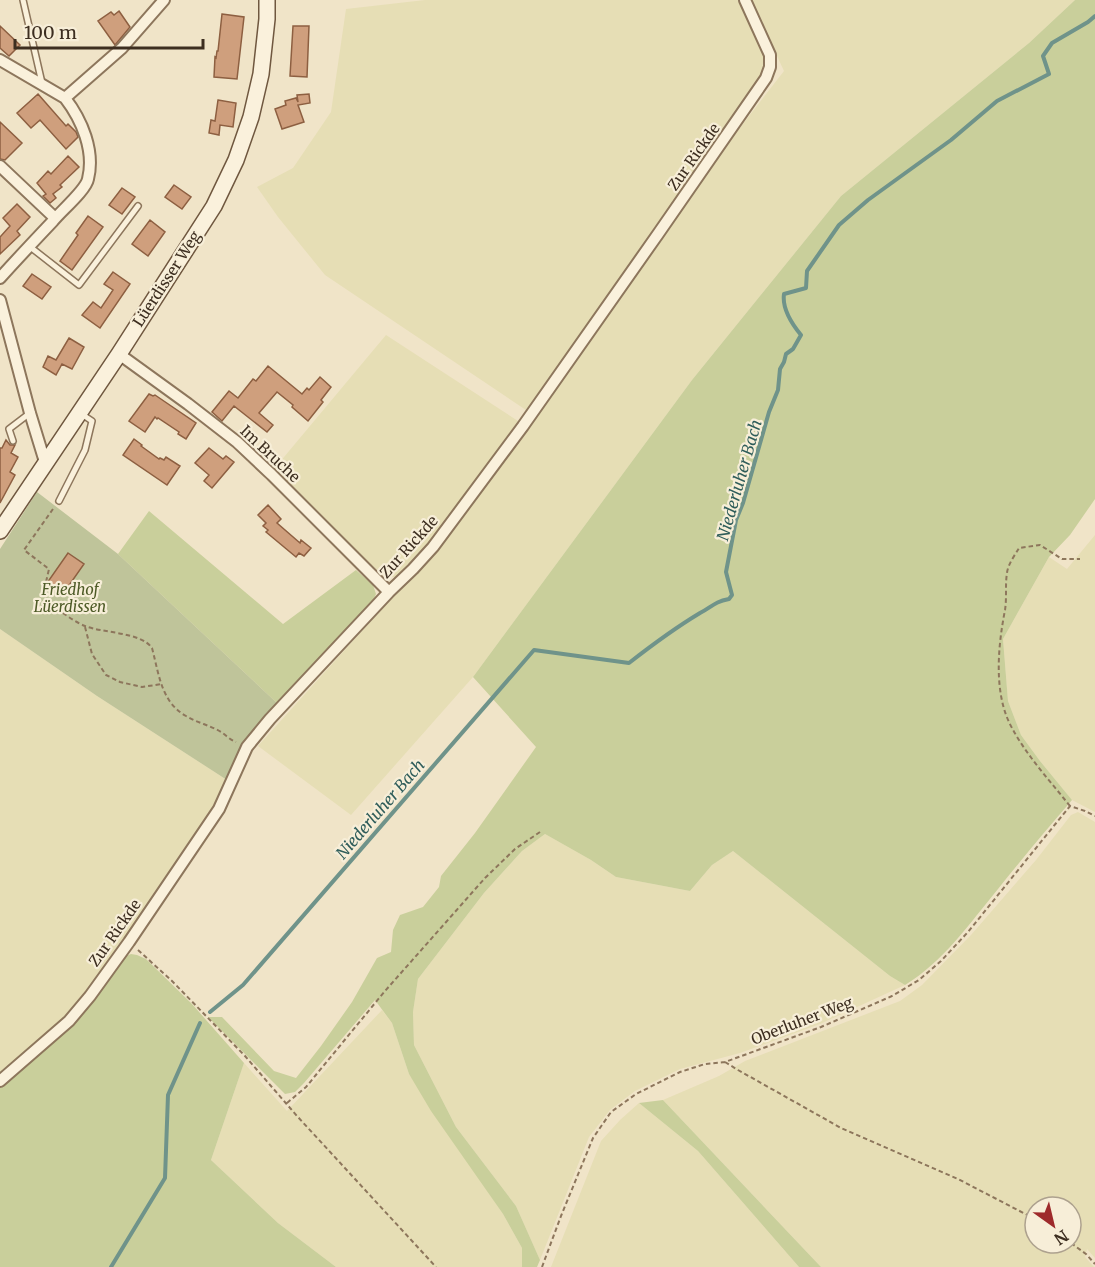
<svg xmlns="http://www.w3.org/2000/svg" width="1095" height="1267" font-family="Merriweather,serif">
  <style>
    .farmland { fill: #e6deb5; fill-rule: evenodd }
    .green { fill: #c9cf9b }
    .cemetery { fill: #bfc49a }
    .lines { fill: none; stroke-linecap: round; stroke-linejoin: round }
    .stream { stroke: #6f938a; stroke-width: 4 }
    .building { fill: #cf9f7d; stroke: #8d5f41; stroke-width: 1.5 }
    .service-casing { stroke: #8d765c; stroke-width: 8 }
    .minor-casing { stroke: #8d765c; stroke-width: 14 }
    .secondary-casing { stroke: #6f573f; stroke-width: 18 }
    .path { stroke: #8d765c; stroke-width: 2; stroke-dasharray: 4.5 3; stroke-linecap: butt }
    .service { stroke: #faf1dc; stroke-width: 5 }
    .minor { stroke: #faf1dc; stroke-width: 10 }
    .secondary { stroke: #faf1dc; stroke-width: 15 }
    .labels { text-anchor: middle; stroke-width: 4.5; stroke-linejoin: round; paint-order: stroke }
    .street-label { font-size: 15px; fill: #3d2e20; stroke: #f7eed8 }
    .park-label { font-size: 15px; font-style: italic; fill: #4d5a26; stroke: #f7eed8 }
    .water-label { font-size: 16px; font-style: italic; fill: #2f5d5a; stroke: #f7eed8 }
  </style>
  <rect width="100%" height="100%" fill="#f0e4c8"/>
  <path class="farmland" d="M 425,0 L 738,0 L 764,55 L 764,65 L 763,75 L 719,139 L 526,410 L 325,275 L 278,217 L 257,187 L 293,168 L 331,112 L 346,9 Z
    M 751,0 L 1075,0 L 1029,43 L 841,196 L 692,380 L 473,677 L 351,815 L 258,746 L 436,549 L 728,143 L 784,71 Z
    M 386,335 L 518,421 L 477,480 L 428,544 L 396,577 L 386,577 L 366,561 L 274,469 Z
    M 1095,535 L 1095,812 L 1072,800 L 1040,761 L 1021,735 L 1008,701 L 1003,639 L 1049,557 L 1067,569 Z
    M 0,629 L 97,696 L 227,780 L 216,805 L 177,863 L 92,984 L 66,1017 L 0,1074 Z
    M 1078,812 L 1095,822 L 1095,1258 L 1087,1249 L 1085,1257 L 1094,1267 L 821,1267 L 663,1100 L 719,1076 L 745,1061 L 900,1001 L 922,985 L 971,935 L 1036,860 L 1071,815 ZM 1035,1207 L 1071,1207 L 1071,1243 L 1035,1243 Z
    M 545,834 L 591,860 L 616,877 L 690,891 L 712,865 L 733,851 L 890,976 L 905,985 L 820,1024 L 740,1053 L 680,1069 L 635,1091 L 610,1110 L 589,1137 L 540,1260 L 516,1206 L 456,1127 L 414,1045 L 413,1012 L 418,979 L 484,893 L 522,851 Z
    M 382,1010 L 392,1023 L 409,1074 L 503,1214 L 522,1248 L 522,1267 L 336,1267 L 278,1223 L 211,1160 L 244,1063 L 287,1111 Z
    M 639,1103 L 698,1151 L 799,1267 L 551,1267 L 601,1141 L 620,1120 Z"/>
  <path class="green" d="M 1075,0 L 1095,0 L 1095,499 L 1070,535 L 1049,557 L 1003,639 L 1008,701 L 1021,735 L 1040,761 L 1072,800 C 1047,829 1022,859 998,889 C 970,923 943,962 905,985 L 890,976 L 733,851 L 712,865 L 690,891 L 616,877 L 591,860 L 545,834 L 522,851 L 484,893 L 418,979 L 413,1012 L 414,1045 L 456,1127 L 516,1206 L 540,1260 L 537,1267 L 522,1267 L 522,1248 L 503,1214 L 431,1111 L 409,1074 L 392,1023 L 375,1000 L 304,1083 L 295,1092 L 285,1094 L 208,1017 L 222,1017 L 274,1071 L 296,1078 L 321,1046 L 352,1002 L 377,958 L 391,952 L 393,930 L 400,915 L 423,907 L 439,887 L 441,876 L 475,833 L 536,747 L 473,677 L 692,380 L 841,196 L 1029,43 Z
    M 149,511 L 283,624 L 356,570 L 373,585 L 376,594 L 372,603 L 359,618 L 277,703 L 118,554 Z
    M 131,954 L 137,955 L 146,959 L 192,1004 L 244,1063 L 211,1160 L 278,1223 L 336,1267 L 0,1267 L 0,1086 L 124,957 Z
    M 663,1100 L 821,1267 L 799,1267 L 698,1151 L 639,1103 Z"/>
  <path class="cemetery" d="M 37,492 L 118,554 L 277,703 L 241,747 L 227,780 L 97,696 L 0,629 L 0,549 Z"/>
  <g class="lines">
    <path class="stream" d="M 210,1012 L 243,985 L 534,650 L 629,663 C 652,645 675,628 700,613 C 713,606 714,602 729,599 L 732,595 L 726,572 L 736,520 L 743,503 L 769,412 L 778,390 L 780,369 L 784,362 L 786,354 L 793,349 L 801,335 C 792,324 782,308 784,294 L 806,288 L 807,271 L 839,225 L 868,200 L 951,140 L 997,101 L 1049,74 L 1043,56 L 1052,43 L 1088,22 L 1095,16
      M 111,1267 L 165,1178 L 168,1095 L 200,1023"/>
  </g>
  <path class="building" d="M 119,11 L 130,27 L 115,45 L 98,21 L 111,12 L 114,15 Z
    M 222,14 L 244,17 L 237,79 L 214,77 L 215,57 L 216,58 L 217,51 L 218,51 Z
    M 0,26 L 20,45 L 9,56 L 0,48 Z
    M 293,26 L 309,26 L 307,77 L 290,76 Z
    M 38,94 L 66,126 L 68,124 L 76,132 L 78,137 L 66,149 L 40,120 L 31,128 L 17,113 Z
    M 309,94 L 310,103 L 298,105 L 304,122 L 282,129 L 275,109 L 286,105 L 285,101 L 296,98 L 298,102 L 297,95 Z
    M 218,100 L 236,103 L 233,127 L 220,125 L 219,135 L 209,133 L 211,120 L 215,121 Z
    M 0,122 L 22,143 L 5,160 L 0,159 Z
    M 68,156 L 79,167 L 60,185 L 62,187 L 53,194 L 56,198 L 50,203 L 43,196 L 46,194 L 37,183 L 48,171 L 51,174 Z
    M 174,185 L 191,197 L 182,209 L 165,197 Z
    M 122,188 L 135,197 L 122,214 L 109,205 Z
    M 17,204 L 30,217 L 17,231 L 20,235 L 0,254 L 0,237 L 10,226 L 3,218 Z
    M 88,216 L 103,227 L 72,270 L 60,261 L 78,235 L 76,233 Z
    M 150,220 L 165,232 L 148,256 L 132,244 Z
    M 113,272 L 130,284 L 100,328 L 82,315 L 93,302 L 101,308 L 113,290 L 104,284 Z
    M 32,274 L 51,287 L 42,299 L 23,286 Z
    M 69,338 L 84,347 L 72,369 L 62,364 L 56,375 L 43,367 L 48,356 L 56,360 Z
    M 268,366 L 302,394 L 307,388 L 309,390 L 320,377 L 331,387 L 321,400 L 323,402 L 308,421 L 292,407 L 293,405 L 277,392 L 259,413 L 273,425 L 267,432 L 234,406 L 222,421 L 212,412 L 229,391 L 238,398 L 253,379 L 256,381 Z
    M 149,394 L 153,396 L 155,395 L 196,423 L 186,439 L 178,434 L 179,432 L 158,418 L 157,419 L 155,417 L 145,432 L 129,421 Z
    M 134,439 L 142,445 L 141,446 L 159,459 L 160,458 L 164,460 L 166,457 L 180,466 L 167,485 L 123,455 Z
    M 6,440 L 10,445 L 15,445 L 11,453 L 18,457 L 10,472 L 15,475 L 0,503 L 0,448 L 2,448 Z
    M 209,448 L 223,459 L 226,456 L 234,462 L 212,488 L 204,481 L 209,475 L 195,463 Z
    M 268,505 L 281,519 L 277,523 L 300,543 L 301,540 L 311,548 L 304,556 L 299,553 L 296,557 L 266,532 L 268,530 L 263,526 L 266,523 L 258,515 Z
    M 68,553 L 84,564 L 63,594 L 47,583 Z"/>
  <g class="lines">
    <g class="service-casing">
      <path id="service" d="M 23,0 L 42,83
        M 29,246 L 79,285 L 138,206
        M 13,441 L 9,429 L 30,413
        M 59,501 L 85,450 L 92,421 L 80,413"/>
    </g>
    <g class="minor-casing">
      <path id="minor" d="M 0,60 L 65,98 C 82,120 95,151 88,179 C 86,190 61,211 53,221 C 35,240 17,259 0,278
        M 65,98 L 122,48 L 164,0
        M 0,166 L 55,218
        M 0,300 L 30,413 L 45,462
        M 119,354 L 188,404 L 237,442 L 272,475 L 389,592
        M 0,1081 L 69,1021 L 90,996 L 129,942 L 219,809 L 247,747 L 270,719 L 389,592 L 413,569 L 433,547 L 523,426 L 658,234 L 766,78 L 770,67 L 770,55 L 745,0"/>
    </g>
    <g class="secondary-casing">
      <path id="secondary" d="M 0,531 L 119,354 L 214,206 L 236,160 L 251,117 L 261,74 L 267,19 L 267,0"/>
    </g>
    <path class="path" d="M 53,509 L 24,550 L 49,569 L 43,595 C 51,605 72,621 85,626 C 102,633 141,632 152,648 C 159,674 161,702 186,716 C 197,723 210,725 221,732 C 226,735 230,740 236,742
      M 85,627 L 92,654 L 106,675 L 120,682 L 142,687 L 162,684
      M 1070,806 C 1050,781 1027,756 1012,728 C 993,694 998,646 1005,610 C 1007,597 1005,585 1007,573 C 1008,564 1015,555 1019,548 L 1040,545 L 1062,559 L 1080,559
      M 138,950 L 172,981 L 245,1056 L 297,1116 L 436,1267
      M 725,1062 L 738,1070 L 841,1128 L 958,1179 L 1035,1219
      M 287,1103 L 306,1087 L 385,991 L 485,878 L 515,849 L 540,832
      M 1071,1243 L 1086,1254 L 1095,1264
      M 542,1267 L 561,1216 L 593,1138 L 611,1112 L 636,1094 L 680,1072 L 705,1064 L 725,1062 L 821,1027 L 892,996 L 919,980 L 941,961 L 968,932 L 1070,806 L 1085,811 L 1095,816"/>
    <use href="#service" class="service"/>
    <use href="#minor" class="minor"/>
    <use href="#secondary" class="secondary"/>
  </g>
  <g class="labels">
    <g class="street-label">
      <text transform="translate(694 157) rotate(-55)" y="5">Zur Rickde</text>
      <text transform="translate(167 279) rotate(-57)" y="5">Lüerdisser Weg</text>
      <text transform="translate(270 454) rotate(43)" y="5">Im Bruche</text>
      <text transform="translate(409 547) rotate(-48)" y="5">Zur Rickde</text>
      <text transform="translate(115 933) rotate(-55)" y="5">Zur Rickde</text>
      <text transform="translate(802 1021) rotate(-21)" y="5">Oberluher Weg</text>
    </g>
    <g class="park-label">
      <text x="70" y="595">Friedhof<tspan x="70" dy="17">Lüerdissen</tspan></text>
    </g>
    <g class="water-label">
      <text transform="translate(739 480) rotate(-74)" y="6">Niederluher Bach</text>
      <text transform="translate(380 809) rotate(-49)" y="6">Niederluher Bach</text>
    </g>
  </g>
  <g transform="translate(1053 1225) rotate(146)"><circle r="28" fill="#f7eed8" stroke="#ada18e" stroke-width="1.5"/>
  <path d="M0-4.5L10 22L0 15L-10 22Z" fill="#9e2a2b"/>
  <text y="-9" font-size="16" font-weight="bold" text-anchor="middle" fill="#3d2e20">N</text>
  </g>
  <path d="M15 39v9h188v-9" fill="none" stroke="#3d2e20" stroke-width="3"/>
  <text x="24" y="39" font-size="18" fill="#3d2e20" stroke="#f7eed8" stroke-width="4.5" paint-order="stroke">100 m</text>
</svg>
